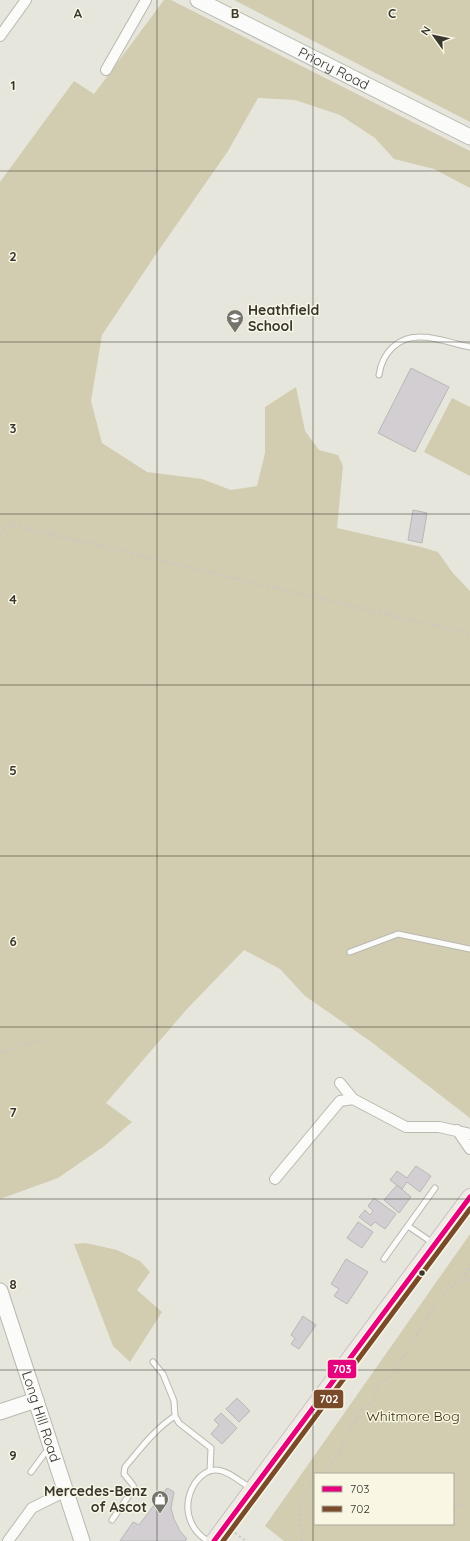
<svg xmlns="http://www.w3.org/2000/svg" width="470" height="1541" font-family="Quicksand,sans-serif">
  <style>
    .green { fill: #d2cdb0; fill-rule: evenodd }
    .building { fill: #d2ced2; stroke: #b9b8b6 }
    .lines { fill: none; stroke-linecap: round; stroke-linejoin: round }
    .lane-casing { stroke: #b9b8b1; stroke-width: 7 }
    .street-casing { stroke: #b9b8b1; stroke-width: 12 }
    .secondary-casing { stroke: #b9b8b1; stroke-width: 17 }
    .primary-casing { stroke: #c3c3bd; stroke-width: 18 }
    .path { stroke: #c7c7c4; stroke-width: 2; stroke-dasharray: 2 3; stroke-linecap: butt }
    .lane { stroke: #fbfbfa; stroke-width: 5 }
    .street { stroke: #fbfbfa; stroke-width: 10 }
    .secondary { stroke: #fbfbfa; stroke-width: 15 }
    .primary { stroke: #f0e9e8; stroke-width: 16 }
    .bus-1-casing { stroke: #f9f6e4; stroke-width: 8 }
    .bus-2-casing { stroke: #f9f6e4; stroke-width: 8 }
    .bus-1 { stroke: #e5007d; stroke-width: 5 }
    .bus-2 { stroke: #7a4b2a; stroke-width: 5 }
    .grid { fill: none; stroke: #37362f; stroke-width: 1; stroke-opacity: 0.55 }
    .bus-dot { fill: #37362f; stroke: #f9f6e4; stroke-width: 1.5 }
    .labels { text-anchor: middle; stroke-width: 3; stroke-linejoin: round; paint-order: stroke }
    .street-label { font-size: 14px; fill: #37362f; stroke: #f9f6e4 }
    .poi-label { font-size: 14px; font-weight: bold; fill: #37362f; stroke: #f9f6e4; text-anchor: start }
    .park-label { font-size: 14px; fill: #373109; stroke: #f9f6e4 }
    .grid-label { font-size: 13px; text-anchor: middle; font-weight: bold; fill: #37362f; stroke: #f9f6e4; stroke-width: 3; stroke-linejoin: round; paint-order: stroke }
    .line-badge { stroke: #f9f6e4; stroke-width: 1.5 }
    .badge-label { font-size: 11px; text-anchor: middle; font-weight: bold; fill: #fff }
  </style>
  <rect width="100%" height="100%" fill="#e6e6dc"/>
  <path class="green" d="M 164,0 L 171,0 L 470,151 L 470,188 L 434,169 L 394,159 L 375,138 L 340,115 L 295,100 L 258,98 L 228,151 L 154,257 L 102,335 L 91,401 L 102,443 L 147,472 L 202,479 L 231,490 L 257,486 L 265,453 L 265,407 L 296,387 L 305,431 L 319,450 L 338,455 L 343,466 L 337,528 L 421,547 L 438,552 L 452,572 L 470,591 L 470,1118 L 370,1041 L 305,996 L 280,969 L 244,950 L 187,1009 L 106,1103 L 132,1122 L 103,1147 L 58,1178 L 0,1199 L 0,182 L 74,81 L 94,94 Z
    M 234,0 L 470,0 L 470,122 Z
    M 452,398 L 470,407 L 470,476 L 424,452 Z
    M 470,1234 L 470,1541 L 284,1541 L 265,1526 ZM 315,1474 L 453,1474 L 453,1524 L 315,1524 Z
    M 86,1243 L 117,1250 L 140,1261 L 150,1272 L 137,1290 L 162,1312 L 130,1362 L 113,1346 L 74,1244 Z"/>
  <path class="building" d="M 411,368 L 449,387 L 415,452 L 378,433 Z
    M 413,510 L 427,513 L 422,543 L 408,540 Z
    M 416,1166 L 431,1176 L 420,1192 L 407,1182 L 402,1189 L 390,1180 L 397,1171 L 407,1178 Z
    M 397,1185 L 411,1197 L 399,1213 L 384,1200 Z
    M 374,1198 L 396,1214 L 385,1229 L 375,1222 L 371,1226 L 359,1217 L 365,1210 L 370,1215 L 373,1211 L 368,1206 Z
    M 358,1222 L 373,1232 L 362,1248 L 347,1238 Z
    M 346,1259 L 368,1272 L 347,1304 L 334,1296 L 339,1289 L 331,1284 Z
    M 303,1316 L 316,1325 L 299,1349 L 291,1344 L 295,1338 L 291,1335 Z
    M 237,1398 L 250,1411 L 239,1422 L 226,1409 Z
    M 221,1413 L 237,1428 L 222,1444 L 211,1434 L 219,1425 L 214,1420 Z
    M 167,1488 L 174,1492 L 171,1508 L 174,1519 L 180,1531 L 187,1539 L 185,1541 L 120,1541 L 133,1522 L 139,1525 Z"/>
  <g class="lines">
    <g class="lane-casing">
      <path id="lane" d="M 379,375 C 382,354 397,336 421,337 C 437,337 454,344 470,347
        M 350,952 L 398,934 L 470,949
        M 408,1226 L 433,1243
        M 384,1259 L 435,1188
        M 153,1362 L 163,1374 L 174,1401 L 175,1416 L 179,1423 L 211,1448 L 210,1471
        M 31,1472 L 45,1453 L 50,1451
        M 112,1520 L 134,1488 L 133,1485 L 124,1474 L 125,1467 C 141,1448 155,1429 175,1416
        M 208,1541 C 187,1528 182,1504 195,1483 C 200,1476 207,1470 215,1470 C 228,1470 240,1482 251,1488"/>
    </g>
    <g class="street-casing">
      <path id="street" d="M 0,36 L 26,0
        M 106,70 L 146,0
        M 340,1083 L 353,1099
        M 457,1130 L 470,1149
        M 275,1179 L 340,1101 L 353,1099 L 406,1127 L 439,1127 L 470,1134
        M 8,1541 L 32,1508 L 66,1491"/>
    </g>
    <g class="secondary-casing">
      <g id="secondary">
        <path id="s1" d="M 198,0 L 470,137"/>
        <path id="s2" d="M 0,1291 L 82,1541"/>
        <path d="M 0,1412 L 36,1400"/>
      </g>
    </g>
    <g class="primary-casing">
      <path id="primary" d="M 214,1541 L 470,1197"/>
    </g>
    <path class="path" d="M 0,535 L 8,524 L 470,634
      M 0,1052 L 44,1039
      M 465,1275 L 470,1282
      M 322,1474 L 340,1453 L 344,1440 L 361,1411 L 374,1399 L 377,1387 L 390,1376 L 409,1349 L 438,1299 L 465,1275 L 470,1268
      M 453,1508 L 457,1508 L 470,1500
      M 235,1533 L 246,1541
      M 302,1541 L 300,1505 L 311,1484 L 315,1480"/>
    <use href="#lane" class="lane"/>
    <use href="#street" class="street"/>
    <use href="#secondary" class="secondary"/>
    <use href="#primary" class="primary"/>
    <g class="bus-1-casing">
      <path id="bus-1" d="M 214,1541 L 470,1197"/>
    </g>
    <g class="bus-2-casing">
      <path id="bus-2" d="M 223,1541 L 470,1209"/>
    </g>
    <use href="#bus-1" class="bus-1"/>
    <use href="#bus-2" class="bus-2"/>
  </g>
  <path class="grid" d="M 157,0 L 157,1541M 313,0 L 313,1541M 0,171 L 470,171M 0,342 L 470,342M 0,514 L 470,514M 0,685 L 470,685M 0,856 L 470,856M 0,1027 L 470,1027M 0,1199 L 470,1199M 0,1370 L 470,1370"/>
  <defs>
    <g id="school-pin" transform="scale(0.9)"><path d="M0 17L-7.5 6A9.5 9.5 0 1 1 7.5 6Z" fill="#74746c" stroke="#f9f6e4"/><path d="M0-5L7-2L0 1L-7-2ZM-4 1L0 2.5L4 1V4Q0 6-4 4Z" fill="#fff"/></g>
    <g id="shop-pin" transform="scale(0.9)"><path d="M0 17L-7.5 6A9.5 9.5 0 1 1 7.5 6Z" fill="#74746c" stroke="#f9f6e4"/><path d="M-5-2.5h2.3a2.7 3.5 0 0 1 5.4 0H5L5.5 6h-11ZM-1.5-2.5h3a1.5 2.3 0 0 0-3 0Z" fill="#fff"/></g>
  </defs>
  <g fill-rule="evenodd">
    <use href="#school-pin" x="235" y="318"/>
    <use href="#shop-pin" x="160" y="1499"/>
  </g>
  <circle class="bus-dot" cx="422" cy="1273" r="3.5"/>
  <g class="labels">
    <g class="street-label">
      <text dy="5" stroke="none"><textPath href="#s1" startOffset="152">Priory Road</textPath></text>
      <text dy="5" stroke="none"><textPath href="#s2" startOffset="132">Long Hill Road</textPath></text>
    </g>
    <g class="poi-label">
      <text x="248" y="315">Heathfield<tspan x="248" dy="16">School</tspan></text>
      <text x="147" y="1496" text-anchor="end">Mercedes-Benz<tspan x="147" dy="16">of Ascot</tspan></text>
    </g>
    <g class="park-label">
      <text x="413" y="1421">Whitmore Bog</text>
    </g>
  </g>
  <g class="grid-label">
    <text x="78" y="18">A</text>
    <text x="235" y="18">B</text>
    <text x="392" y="18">C</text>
    <text x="13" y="90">1</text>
    <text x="13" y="261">2</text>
    <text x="13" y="433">3</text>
    <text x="13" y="604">4</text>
    <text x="13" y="775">5</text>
    <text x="13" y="946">6</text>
    <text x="13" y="1117">7</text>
    <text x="13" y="1289">8</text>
    <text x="13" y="1460">9</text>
  </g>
  <g class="line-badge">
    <rect x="327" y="1359" width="30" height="20" rx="4" fill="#e5007d"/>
    <rect x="313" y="1389" width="31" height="20" rx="4" fill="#7a4b2a"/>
  </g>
  <g class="badge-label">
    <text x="342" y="1373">703</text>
    <text x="329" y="1403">702</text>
  </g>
  <rect x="314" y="1473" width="140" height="52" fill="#f9f6e4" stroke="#aba99c"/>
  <rect x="322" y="1486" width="20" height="6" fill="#e5007d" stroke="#aba99c"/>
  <text x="350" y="1493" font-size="12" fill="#37362f">703</text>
  <rect x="322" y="1506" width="20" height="6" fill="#7a4b2a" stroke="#aba99c"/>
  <text x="350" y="1513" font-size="12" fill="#37362f">702</text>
  <g transform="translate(434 36) rotate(303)" stroke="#f9f6e4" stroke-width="3" paint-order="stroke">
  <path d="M0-3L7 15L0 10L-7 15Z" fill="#37362f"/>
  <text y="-6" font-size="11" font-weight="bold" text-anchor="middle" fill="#37362f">N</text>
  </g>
</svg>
